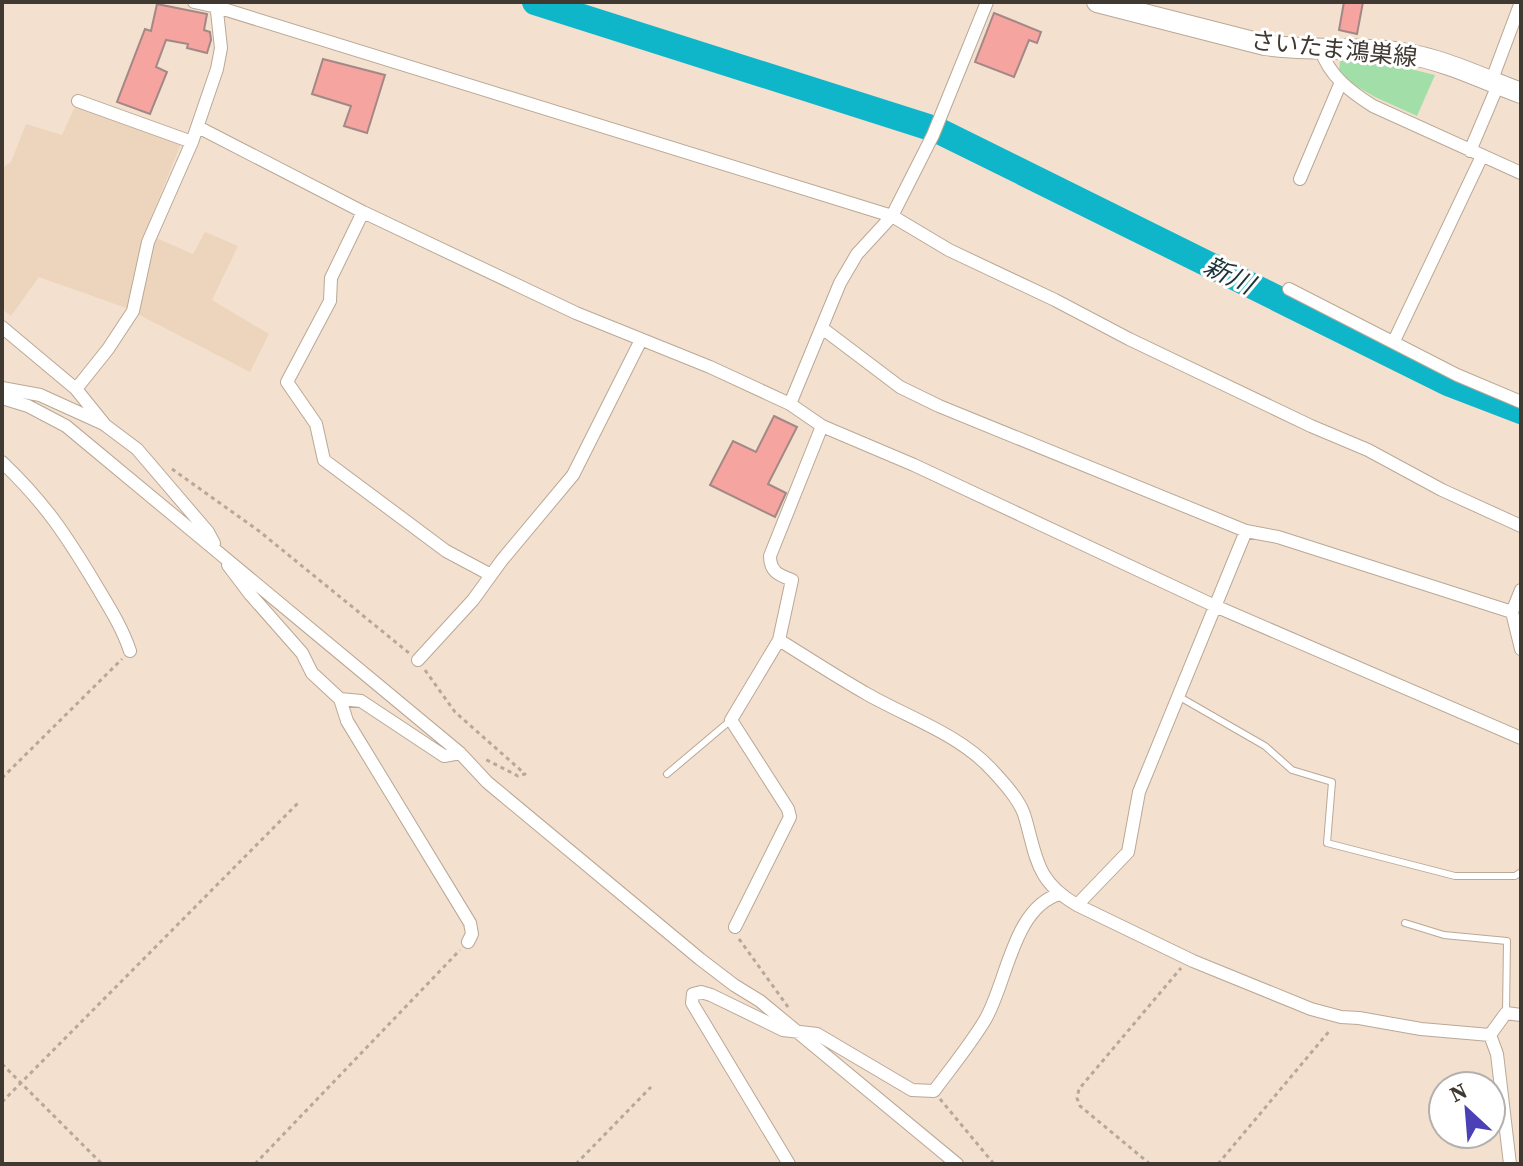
<svg xmlns="http://www.w3.org/2000/svg" width="1523" height="1166" font-family="'Source Serif 4','Noto Sans JP',serif">
  <style>
    .built { fill: #edd5bd }
    .green { fill: #a2dfa8 }
    .lines { fill: none; stroke-linecap: round; stroke-linejoin: round }
    .river { stroke: #0fb6ca; stroke-width: 26 }
    .building { fill: #f5a4a0; stroke: #a28886; stroke-width: 2 }
    .lane-casing { stroke: #baa896; stroke-width: 8 }
    .street-casing { stroke: #baa896; stroke-width: 14 }
    .primary-casing { stroke: #baa896; stroke-width: 22 }
    .path { stroke: #b7a899; stroke-width: 3; stroke-dasharray: 4 4; stroke-linecap: butt }
    .lane { stroke: #fff; stroke-width: 6 }
    .street { stroke: #fff; stroke-width: 12 }
    .primary { stroke: #fff; stroke-width: 20 }
    .labels { text-anchor: middle; stroke-width: 6; stroke-linejoin: round; paint-order: stroke }
    .street-label { font-size: 24px; fill: #403932; stroke: #fff }
    .water-label { font-size: 26px; font-style: italic; fill: #1d3438; stroke: #fff }
  </style>
  <rect width="100%" height="100%" fill="#f3e0ce"/>
  <path class="built" d="M 76,104 L 182,141 L 145,233 L 193,254 L 205,232 L 238,246 L 212,300 L 269,334 L 250,372 L 126,308 L 39,277 L 11,316 L 2,309 L 2,168 L 11,162 L 26,124 L 62,135 Z"/>
  <path class="green" d="M 1340,61 L 1386,63 L 1435,75 L 1417,116 L 1375,97 L 1351,83 L 1339,71 Z"/>
  <g class="lines">
    <path class="river" d="M 535,2 L 928,127
      M 939,131 L 1448,383 L 1521,411"/>
  </g>
  <path class="building" d="M 1344,2 L 1363,2 L 1357,34 L 1339,30 Z
    M 157,4 L 207,14 L 204,30 L 210,32 L 211,40 L 207,53 L 187,48 L 188,44 L 166,40 L 156,67 L 167,72 L 150,114 L 117,102 L 145,29 L 151,31 Z
    M 994,13 L 1041,32 L 1037,43 L 1029,40 L 1014,77 L 975,62 Z
    M 323,59 L 385,75 L 367,133 L 344,126 L 351,106 L 312,94 Z
    M 774,416 L 797,427 L 768,484 L 786,493 L 775,517 L 710,485 L 733,441 L 756,452 Z"/>
  <g class="lines">
    <g class="lane-casing">
      <path id="lane" d="M 1178,696 L 1265,746 L 1292,770 L 1332,782 L 1327,843 L 1455,876 L 1515,876 L 1521,872
        M 667,774 L 731,720
        M 1405,923 L 1444,935 L 1507,941 L 1506,1013"/>
    </g>
    <g class="street-casing">
      <path id="street" d="M 194,2 L 217,7 L 892,216 L 949,250 L 1055,300 L 1129,339 L 1311,426 L 1368,450 L 1442,490 L 1521,526
        M 1321,50 C 1329,76 1351,92 1373,106 L 1521,173
        M 1491,82 L 1521,2
        M 78,101 L 192,142
        M 198,127 L 363,212 L 576,313 L 710,367 L 790,404 L 822,426 L 914,465 L 1215,606 L 1521,738
        M 1470,151 L 1498,85
        M 1300,179 L 1341,82
        M 363,212 L 331,278 L 330,301 L 287,382 L 316,424 L 324,460 L 446,551 L 491,575
        M 1289,289 L 1457,375 L 1521,402
        M 2,327 L 76,389 L 105,425 L 137,449 L 208,532 L 214,543
        M 822,328 L 900,387 L 939,406 L 1246,531 L 1278,537 L 1512,612
        M 1394,341 L 1482,156
        M 2,388 L 40,395 L 104,424
        M 76,389 L 108,349 L 133,311 L 148,242 L 192,142 L 217,69 L 221,48 L 216,2
        M 2,398 L 28,406 L 66,426 L 460,753 L 487,782 L 700,959 L 734,985 L 760,1001 L 957,1164
        M 790,404 L 840,283 L 857,254 L 892,216 L 933,135 L 987,2
        M 822,426 L 770,556 C 770,572 779,575 792,580 L 779,640 C 808,658 837,677 867,694 C 909,718 959,734 992,770 C 1003,782 1018,798 1024,814 C 1037,856 1034,880 1077,905
        M 2,462 C 45,503 66,535 96,585 C 109,607 122,627 130,651
        M 1246,531 L 1139,792 L 1128,852 L 1077,905 L 1193,961 L 1311,1009 L 1341,1017 L 1359,1018 L 1421,1029 L 1490,1035
        M 228,565 L 250,594 L 302,653 L 312,673 L 340,699 L 347,721 L 470,923 L 472,934 L 468,942
        M 1521,590 L 1512,612 L 1521,649
        M 418,660 L 473,600 L 502,560 L 573,475 L 641,340
        M 340,699 L 361,701 L 444,756 L 460,753
        M 735,927 L 790,817 L 788,809 L 731,720 L 779,640
        M 1490,1035 L 1497,1054 L 1510,1164
        M 1490,1035 L 1506,1013 L 1521,1015
        M 789,1164 L 692,1003 L 693,994 L 701,992 L 711,995 L 783,1030 L 817,1034 L 912,1090 L 934,1091 C 951,1068 970,1045 985,1020 C 1007,983 1013,907 1060,894"/>
    </g>
    <g class="primary-casing">
      <path id="primary" d="M 1097,2 L 1265,45 C 1310,52 1357,46 1402,53 C 1443,59 1483,79 1521,93"/>
    </g>
    <path class="path" d="M 172,469 L 259,531 L 409,653
      M 425,670 L 455,712 L 525,774 L 518,776 L 483,758
      M 2,778 L 122,659
      M 739,939 L 788,1007
      M 2,1064 L 102,1164
      M 940,1099 L 994,1164
      M 2,1102 L 299,802
      M 255,1164 L 460,950
      M 576,1164 L 651,1087
      M 1150,1164 L 1080,1106 L 1077,1098 L 1079,1089 L 1181,968
      M 1218,1164 L 1331,1029"/>
    <use href="#lane" class="lane"/>
    <use href="#street" class="street"/>
    <use href="#primary" class="primary"/>
  </g>
  <g class="labels">
    <g class="street-label">
      <text transform="translate(1334 49) rotate(6)" y="8">さいたま鴻巣線</text>
    </g>
    <g class="water-label">
      <text transform="translate(1229 275) rotate(26)" y="9">新川</text>
    </g>
  </g>
  <rect width="1523" height="1166" fill="none" stroke="#403932" stroke-width="8"/>
  <g transform="translate(1467 1110) rotate(334)"><circle r="38" fill="#ffffff" stroke="#b3b0ad" stroke-width="2"/>
  <path d="M0-6L14 30L0 20L-14 30Z" fill="#4b40b6"/>
  <text y="-12" font-size="22" font-weight="bold" text-anchor="middle" fill="#403932">N</text>
  </g>
</svg>
